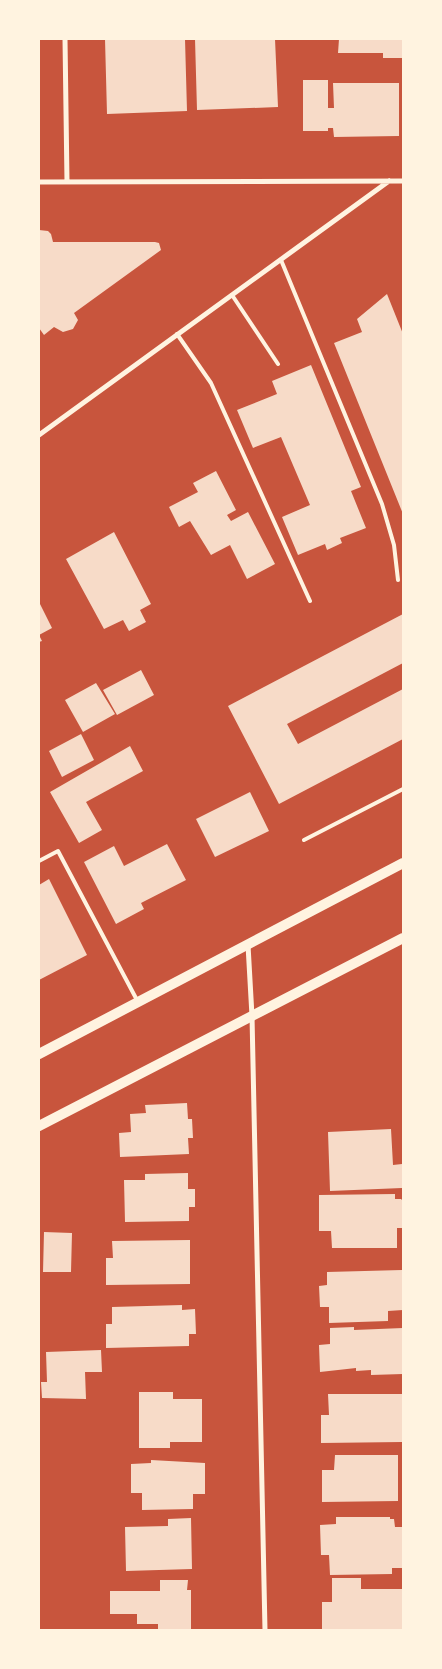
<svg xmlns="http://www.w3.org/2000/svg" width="442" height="1669" font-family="Roboto,sans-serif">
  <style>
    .building { fill: #f7dbc8 }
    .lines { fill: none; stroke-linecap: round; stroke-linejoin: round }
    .service { stroke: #fff3e0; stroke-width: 4 }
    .minor { stroke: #fff3e0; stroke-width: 5 }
    .secondary { stroke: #fff3e0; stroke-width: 10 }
  </style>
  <rect width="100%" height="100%" fill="#c8553d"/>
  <path class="building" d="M 105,39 L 185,39 L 187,111 L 107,114 Z
    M 195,39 L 275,39 L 278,107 L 197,110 Z
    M 339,39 L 403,39 L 403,58 L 383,58 L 383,53 L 338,53 Z
    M 303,80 L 328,80 L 328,108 L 334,108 L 333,83 L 399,83 L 399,136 L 334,137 L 333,128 L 328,128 L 328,131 L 303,131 Z
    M 39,230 L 48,231 L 51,234 L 53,242 L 155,242 L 159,243 L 161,250 L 74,313 L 78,320 L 73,329 L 63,332 L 54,327 L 44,335 L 39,328 Z
    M 387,294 L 403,334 L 403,514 L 334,343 L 362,332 L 357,319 Z
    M 311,365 L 361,487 L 351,491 L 366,528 L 340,538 L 342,543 L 327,550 L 325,544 L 298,555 L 282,517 L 310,505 L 281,437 L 253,448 L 237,410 L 277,394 L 272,381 Z
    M 216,471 L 236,510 L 227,515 L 231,521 L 248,512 L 275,564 L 247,579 L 230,545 L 211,555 L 190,521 L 179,527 L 169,507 L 198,492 L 193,483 Z
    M 114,532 L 151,604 L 140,610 L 146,622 L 129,631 L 123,620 L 104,629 L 66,559 Z
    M 39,602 L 52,628 L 39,635 L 42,641 L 39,642 Z
    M 403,614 L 403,663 L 287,724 L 298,744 L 403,689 L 403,739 L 279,804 L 228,706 Z
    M 141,670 L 154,695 L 117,715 L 103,690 Z
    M 96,683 L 115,714 L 83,732 L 65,700 Z
    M 81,734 L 94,760 L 62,777 L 49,751 Z
    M 130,746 L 143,771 L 86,802 L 102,830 L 79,843 L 50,792 Z
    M 250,792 L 269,831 L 215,857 L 196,819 Z
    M 167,844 L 186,880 L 141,903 L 144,909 L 116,924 L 84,862 L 114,846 L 124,866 Z
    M 49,879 L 87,955 L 39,980 L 39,885 Z
    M 187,1103 L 188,1119 L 192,1119 L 193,1138 L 188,1138 L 189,1154 L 120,1157 L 119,1133 L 131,1132 L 130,1114 L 146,1113 L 145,1105 Z
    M 391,1129 L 393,1165 L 402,1164 L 402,1188 L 330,1191 L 328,1132 Z
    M 188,1173 L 188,1189 L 195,1189 L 195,1207 L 189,1207 L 189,1221 L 125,1222 L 124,1180 L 145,1180 L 145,1174 Z
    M 395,1194 L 395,1199 L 401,1199 L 403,1201 L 403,1228 L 397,1228 L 397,1248 L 332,1248 L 331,1231 L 319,1231 L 319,1195 Z
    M 44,1232 L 72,1233 L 71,1272 L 43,1272 Z
    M 190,1240 L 190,1284 L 106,1285 L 106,1258 L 113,1258 L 112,1241 Z
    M 402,1270 L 403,1310 L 388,1311 L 388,1321 L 329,1323 L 329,1307 L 320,1307 L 319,1286 L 327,1285 L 327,1272 Z
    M 182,1305 L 182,1310 L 195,1309 L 196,1334 L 189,1334 L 189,1346 L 106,1348 L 106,1324 L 112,1324 L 112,1307 Z
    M 354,1327 L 354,1330 L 403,1328 L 403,1374 L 371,1375 L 371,1370 L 356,1371 L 356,1368 L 320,1372 L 319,1345 L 330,1344 L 330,1328 Z
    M 101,1350 L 102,1372 L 85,1372 L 86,1399 L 42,1398 L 41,1382 L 47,1382 L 46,1352 Z
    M 139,1392 L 173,1392 L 173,1399 L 202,1399 L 202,1442 L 170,1442 L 170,1448 L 139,1448 Z
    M 328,1394 L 403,1394 L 402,1442 L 321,1443 L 321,1415 L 329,1415 Z
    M 335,1455 L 398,1455 L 398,1501 L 322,1502 L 322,1470 L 334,1470 Z
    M 151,1460 L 205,1463 L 205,1494 L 193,1494 L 193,1509 L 142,1510 L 142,1493 L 131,1493 L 131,1464 L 151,1463 Z
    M 336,1517 L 390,1517 L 390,1519 L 394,1519 L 395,1527 L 403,1527 L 403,1568 L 392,1568 L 392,1574 L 330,1575 L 329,1555 L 321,1555 L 320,1525 L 336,1524 Z
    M 191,1518 L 192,1569 L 126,1571 L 125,1527 L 168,1526 L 168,1519 Z
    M 332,1578 L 361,1578 L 361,1589 L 402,1589 L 403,1630 L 322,1630 L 322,1602 L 332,1602 Z
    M 160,1580 L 188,1580 L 187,1590 L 191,1590 L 191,1630 L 158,1630 L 158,1624 L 137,1624 L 137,1614 L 110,1614 L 110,1591 L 160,1591 Z"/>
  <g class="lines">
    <path class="service" d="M 281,260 L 382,504 L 394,545 L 398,580
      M 232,295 L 278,364
      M 177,334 L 211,383 L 310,601
      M 304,840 L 403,789
      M 39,861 L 58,851 L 138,1002"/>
    <path class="minor" d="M 65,39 L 67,182
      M 39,182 L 403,181
      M 39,435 L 389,181
      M 248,945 L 252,1016 L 265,1630"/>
    <path class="secondary" d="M 39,1054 L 403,863
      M 39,1126 L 403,938"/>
  </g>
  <rect width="442" height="1669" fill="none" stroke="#fff3e0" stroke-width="80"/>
</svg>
